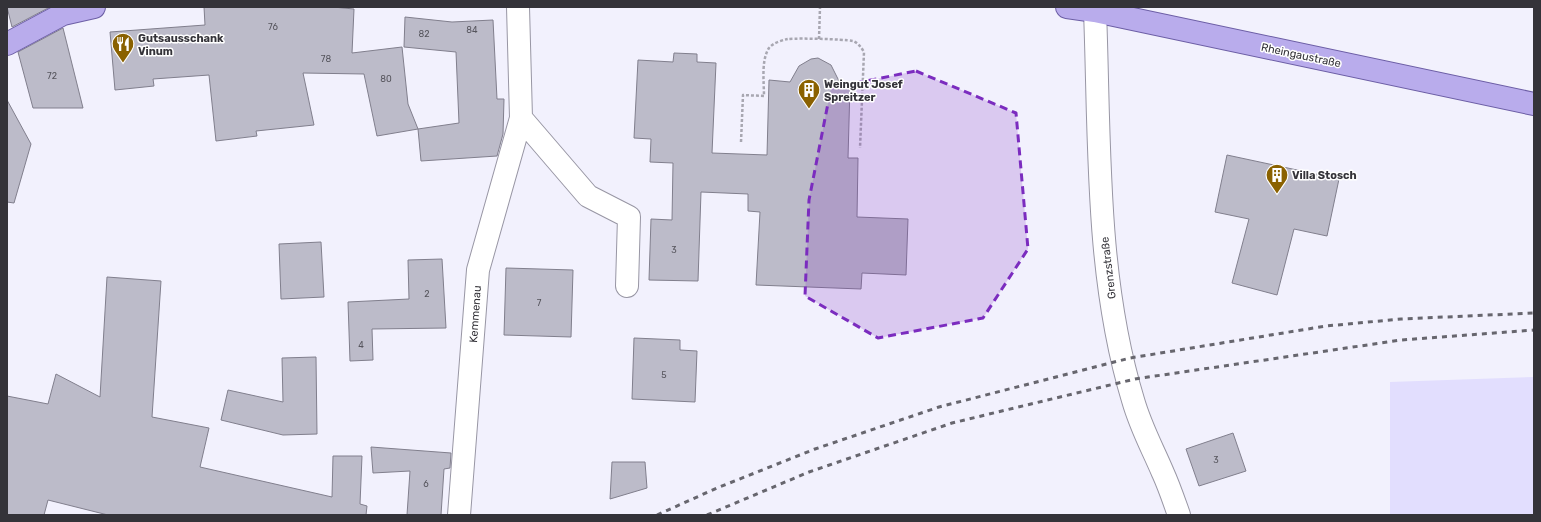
<svg xmlns="http://www.w3.org/2000/svg" width="1541" height="522" font-family="Rubik,sans-serif">
  <style>
    .green { fill: #e2defe }
    .building { fill: #bcbbc9; stroke: #817f8d }
    .lines { fill: none; stroke-linecap: round; stroke-linejoin: round }
    .minor-casing { stroke: #9896a4; stroke-width: 24 }
    .major-casing { stroke: #6c5ea5; stroke-width: 24 }
    .path { stroke: #a8a7b1; stroke-width: 2.5; stroke-dasharray: 3 2; stroke-linecap: butt }
    .minor { stroke: #fff; stroke-width: 22 }
    .major { stroke: #b9acec; stroke-width: 22 }
    .rail { stroke: #67666e; stroke-width: 3; stroke-dasharray: 5 5; stroke-linecap: butt }
    .marked { fill: #7b2cbf; fill-opacity: 0.2; stroke: #7b2cbf; stroke-width: 3; stroke-dasharray: 8 5; stroke-linejoin: round }
    .labels { text-anchor: middle; stroke-width: 3; stroke-linejoin: round; paint-order: stroke }
    .number-label { font-size: 9px; fill: #56555d }
    .poi-label { font-size: 11px; font-weight: bold; fill: #343339; stroke: #fff; text-anchor: start }
    .street-label { font-size: 11px; fill: #343339; stroke: #fff }
  </style>
  <rect width="100%" height="100%" fill="#f2f1fd"/>
  <path class="green" d="M 1534,377 L 1534,515 L 1390,515 L 1390,382 Z"/>
  <path class="building" d="M 7,7 L 50,7 L 12,27 Z
    M 204,7 L 333,7 L 354,9 L 352,53 L 402,47 L 408,104 L 418,129 L 377,136 L 364,74 L 303,73 L 314,125 L 256,131 L 257,136 L 216,141 L 209,75 L 153,79 L 154,86 L 115,90 L 110,32 L 205,25 Z
    M 405,17 L 452,22 L 493,20 L 497,99 L 504,99 L 503,134 L 497,156 L 421,161 L 418,129 L 459,123 L 456,52 L 404,47 Z
    M 63,28 L 83,108 L 33,108 L 18,52 Z
    M 674,53 L 697,54 L 697,62 L 716,63 L 712,153 L 767,155 L 769,80 L 790,82 L 799,66 L 811,59 L 818,58 L 831,65 L 841,85 L 850,86 L 848,158 L 858,158 L 857,217 L 908,219 L 906,275 L 862,273 L 861,289 L 756,285 L 760,212 L 748,211 L 748,194 L 701,192 L 698,281 L 649,280 L 651,219 L 672,220 L 673,163 L 650,162 L 651,139 L 634,138 L 638,60 L 673,62 Z
    M 7,100 L 31,144 L 14,203 L 7,202 Z
    M 1227,155 L 1339,179 L 1327,236 L 1294,229 L 1277,295 L 1232,283 L 1249,219 L 1215,212 Z
    M 321,242 L 324,297 L 281,299 L 279,244 Z
    M 442,259 L 446,328 L 372,329 L 373,360 L 350,361 L 348,302 L 409,299 L 408,260 Z
    M 506,268 L 573,270 L 571,337 L 504,335 Z
    M 107,277 L 161,281 L 152,417 L 209,428 L 200,467 L 332,497 L 333,456 L 362,456 L 360,504 L 367,506 L 366,515 L 108,515 L 48,500 L 44,515 L 7,515 L 7,396 L 48,404 L 56,374 L 100,397 Z
    M 634,338 L 680,340 L 680,350 L 697,351 L 695,402 L 632,399 Z
    M 316,357 L 317,434 L 283,435 L 221,420 L 228,390 L 283,402 L 282,358 Z
    M 1233,433 L 1246,471 L 1199,486 L 1186,449 Z
    M 371,447 L 451,453 L 450,468 L 444,469 L 441,515 L 407,515 L 410,471 L 373,473 Z
    M 612,462 L 645,462 L 647,488 L 610,499 Z"/>
  <g class="lines">
    <g class="minor-casing">
      <path id="minor" d="M 1095,11 C 1100,140 1095,275 1133,400 C 1141,428 1152,447 1163,473 C 1169,486 1174,501 1179,515
        M 521,118 L 588,196 L 629,217 L 627,286
        M 459,515 L 478,270 L 521,118 L 518,7"/>
    </g>
    <g class="major-casing">
      <path id="major" d="M 1067,7 L 1095,11 L 1534,104
        M 7,44 L 63,14 L 94,7"/>
    </g>
    <path class="path" d="M 819,39 L 820,7
      M 741,142 L 743,95 L 764,96 C 764,82 761,60 769,48 C 773,43 782,40 788,39 C 800,38 842,39 853,41 C 858,43 861,47 864,52 L 860,148"/>
    <use href="#minor" class="minor"/>
    <use href="#major" class="major"/>
    <path class="rail" d="M 657,515 L 717,488 L 815,449 L 939,407 L 1130,358 L 1326,326 L 1401,319 L 1534,313
      M 707,515 L 809,472 L 952,423 L 1135,379 L 1401,340 L 1534,330"/>
  </g>
  <path class="marked" d="M 916,71 L 1016,113 L 1028,249 L 983,318 L 878,338 L 805,296 L 809,200 L 831,88 Z"/>
  <defs>
    <g id="restaurant-pin" transform="scale(1.15)"><path d="M0 17L-7.5 6A9.5 9.5 0 1 1 7.5 6Z" fill="#8a6100" stroke="#fff"/><path d="M-5-6h1v4h1v-4h1v4h1v-4h1v5L-1.5 .5V6h-2V.5L-5-1ZM5-6V6H3V1.5H1.5Q1.5-4 5-6Z" fill="#fff"/></g>
    <g id="building-pin" transform="scale(1.15)"><path d="M0 17L-7.5 6A9.5 9.5 0 1 1 7.5 6Z" fill="#8a6100" stroke="#fff"/><path d="M-4-6H4V6H1V3H-1V6H-4ZM-2.5-4.3h1.7v1.8h-1.7ZM.8-4.3h1.7v1.8H.8ZM-2.5-1h1.7V.8h-1.7ZM.8-1h1.7V.8H.8Z" fill="#fff"/></g>
  </defs>
  <g fill-rule="evenodd">
    <use href="#restaurant-pin" x="123" y="44"/>
    <use href="#building-pin" x="809" y="90"/>
    <use href="#building-pin" x="1277" y="175"/>
  </g>
  <g class="labels">
    <g class="number-label">
      <text x="273" y="30">76</text>
      <text x="472" y="33">84</text>
      <text x="424" y="37">82</text>
      <text x="326" y="62">78</text>
      <text x="52" y="79">72</text>
      <text x="386" y="82">80</text>
      <text x="674" y="253">3</text>
      <text x="427" y="297">2</text>
      <text x="539" y="306">7</text>
      <text x="361" y="348">4</text>
      <text x="664" y="378">5</text>
      <text x="1216" y="463">3</text>
      <text x="426" y="487">6</text>
    </g>
    <g class="poi-label">
      <text x="138" y="42">Gutsausschank<tspan x="138" dy="13">Vinum</tspan></text>
      <text x="824" y="88">Weingut Josef<tspan x="824" dy="13">Spreitzer</tspan></text>
      <text x="1292" y="179">Villa Stosch</text>
    </g>
    <g class="street-label">
      <text transform="translate(1301 55) rotate(12)" y="4">Rheingaustraße</text>
      <text transform="translate(1108 268) rotate(-97)" y="4">Grenzstraße</text>
      <text transform="translate(475 314) rotate(-86)" y="4">Kemmenau</text>
    </g>
  </g>
  <rect width="1541" height="522" fill="none" stroke="#343339" stroke-width="16"/>
</svg>
